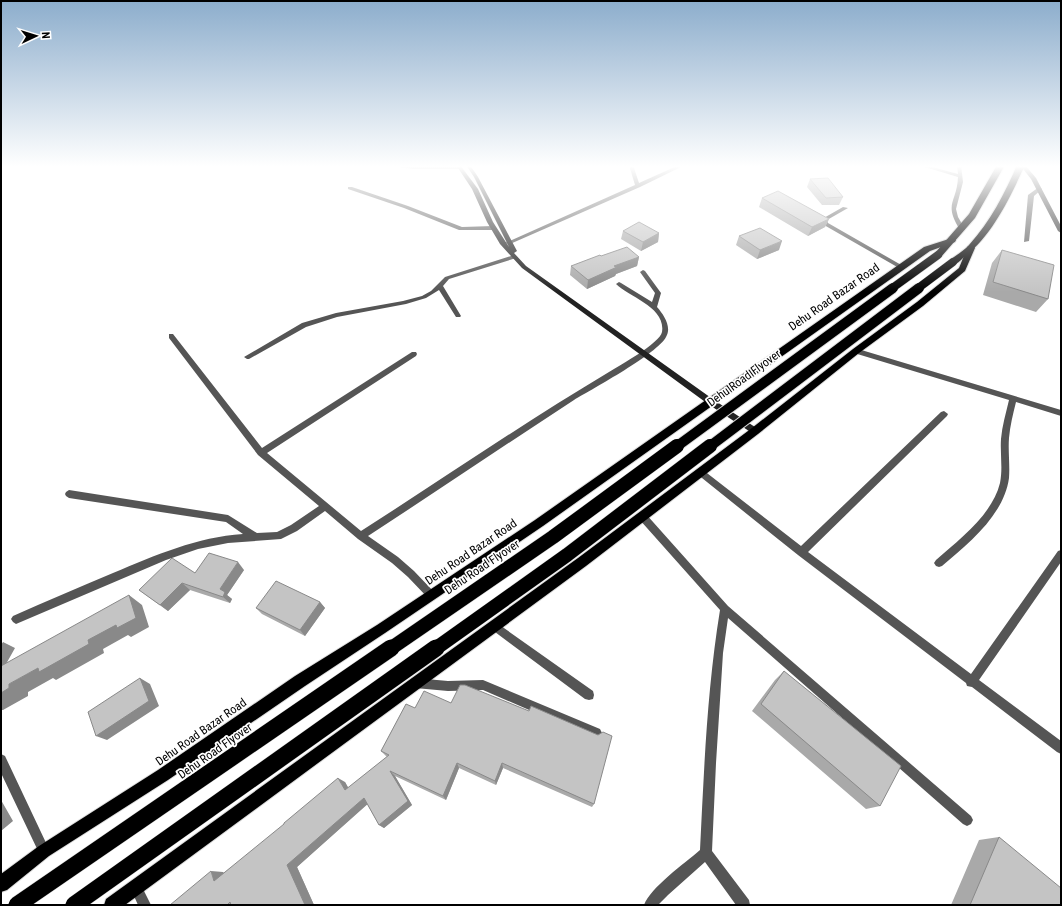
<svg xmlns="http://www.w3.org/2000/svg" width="1062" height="906" font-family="'Roboto Condensed',sans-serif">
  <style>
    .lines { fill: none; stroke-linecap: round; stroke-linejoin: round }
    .primary-casing { stroke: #dbdbdb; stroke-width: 2 }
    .highway-casing { stroke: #dbdbdb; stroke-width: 2 }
    .lane { fill: #555; fill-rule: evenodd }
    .street { fill: #555; fill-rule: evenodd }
    .secondary { fill: #222; fill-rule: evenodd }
    .primary { fill: #000; fill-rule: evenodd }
    .highway { fill: #000; fill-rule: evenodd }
    .highway-bridge-far3-casing { stroke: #dbdbdb; stroke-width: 9; stroke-linecap: butt }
    .highway-bridge-far2-casing { stroke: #dbdbdb; stroke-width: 12; stroke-linecap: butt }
    .highway-bridge-far1-casing { stroke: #dbdbdb; stroke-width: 15; stroke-linecap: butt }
    .highway-bridge-casing { stroke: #dbdbdb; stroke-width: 18; stroke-linecap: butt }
    .highway-bridge-far3 { stroke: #000; stroke-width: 8 }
    .highway-bridge-far2 { stroke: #000; stroke-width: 10 }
    .highway-bridge-far1 { stroke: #000; stroke-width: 14 }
    .highway-bridge { stroke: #000; stroke-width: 17 }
    .wall { fill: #a9a9a9 }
    .shaded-wall { fill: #898989 }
    .building { fill: #c4c4c4; stroke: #898989 }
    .labels { text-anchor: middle; stroke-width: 3.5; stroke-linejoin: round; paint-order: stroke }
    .street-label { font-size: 12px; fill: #000; stroke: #fff }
  </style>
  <rect width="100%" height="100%" fill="#fff"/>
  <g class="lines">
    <g class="primary-casing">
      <path id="primary" d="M 952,238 L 956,240 L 955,242 L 930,251 L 543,526 L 385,633 L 305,686 L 168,780 L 49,856 L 7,890 L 1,892 L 1,874 L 39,846 L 158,770 L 295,676 L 377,625 L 535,520 L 924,247 Z
        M 968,246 L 974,246 L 975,248 L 965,271 L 923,306 L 859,353 L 758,434 L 586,566 L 125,905 L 104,905 L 106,899 L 578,558 L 752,428 L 853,349 L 917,302 L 959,268 Z"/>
    </g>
    <g class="highway-casing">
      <path id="highway" d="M 997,165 L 1005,165 L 975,218 L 941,257 L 935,257 L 934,255 L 935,253 L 969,214 Z
        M 1017,165 L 1025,165 C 1010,198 992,236 963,258 C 959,262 956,265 950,264 L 949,262 L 950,260 C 956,255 964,251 969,245 C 990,222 1005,193 1017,165 Z"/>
    </g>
    <path class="lane" d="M 1039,187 L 1042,189 L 1034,196 L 1029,241 L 1024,242 L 1028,195 Z
      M 843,207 L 848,208 L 827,220 L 828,223 L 903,266 L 903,268 L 899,268 L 824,225 L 821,220 L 822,219 Z
      M 1,754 L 5,756 L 48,847 L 50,851 L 48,855 L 44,857 L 40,855 L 1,773 Z"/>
    <path class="street" d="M 391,165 L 413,167 L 460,167 L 462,168 L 460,169 L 413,169 L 393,166 Z
      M 629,165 L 633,165 L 639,183 L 679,165 L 685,165 L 640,187 L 510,244 L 505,243 L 635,185 Z
      M 918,165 L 925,165 L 958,174 L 957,165 L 961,165 L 963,182 L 956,209 L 958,217 L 965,229 L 964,230 L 960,230 C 943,203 957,203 958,177 Z
      M 348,187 L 352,187 L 408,206 L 462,227 L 493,226 L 496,228 L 493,230 L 459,230 L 404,208 L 348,189 Z
      M 514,255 L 516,256 L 516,258 L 449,279 L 443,286 L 461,316 L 460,317 L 456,317 L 439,290 L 426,298 L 406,304 L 337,317 L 306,327 L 249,359 L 247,359 L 244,357 L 302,323 L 336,313 L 403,301 L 422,296 L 431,291 L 445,277 Z
      M 643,270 L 645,271 L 661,293 L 657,307 C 664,315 672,327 666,337 C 657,354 594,388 574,400 C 505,445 437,491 368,536 L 398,557 L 414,571 L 434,592 L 436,595 L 434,598 L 431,599 L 428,598 L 408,577 L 392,563 L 358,539 L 325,511 L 297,531 L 281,539 L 228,543 L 198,549 L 166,560 L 16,624 L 13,622 L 11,619 L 13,616 C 46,601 80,587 113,573 C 156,555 197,537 243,534 L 226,522 L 69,498 L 66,496 L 65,494 L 66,492 L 69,490 L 228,515 L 257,533 L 277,532 L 291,525 L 319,506 L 258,455 L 169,338 L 169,334 L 173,334 L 262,448 L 412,352 L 416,352 L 417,354 L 416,356 L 267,453 L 361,531 C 444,478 525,422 609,372 C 619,366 660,343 662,332 C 666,307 629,297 616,284 L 619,282 L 621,283 L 652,302 L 655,293 L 640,272 Z
      M 854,349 L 858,349 L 1061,410 L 1061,416 L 1016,402 C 1013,414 1010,426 1009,438 C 1008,451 1010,464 1009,478 C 1004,515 969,543 942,566 L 939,567 L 936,566 L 934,563 L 936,560 C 960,539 992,515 1000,483 C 1003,468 1000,454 1001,439 C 1002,426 1006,413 1009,400 L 854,353 L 853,351 Z
      M 944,411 L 948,414 L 947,416 L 808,552 L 971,674 L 1058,551 L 1061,550 L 1061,562 L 979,680 L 1061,741 L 1061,754 L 1057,752 L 972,687 L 967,686 L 966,683 L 798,555 L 697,474 L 696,472 L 697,470 L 703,470 L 801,546 L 941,412 Z
      M 642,512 L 645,513 L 728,606 L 971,816 L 973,820 L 971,824 L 967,826 L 963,824 L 728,618 L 723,653 L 716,763 L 712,851 L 749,900 L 750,905 L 736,905 L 705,862 L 668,895 L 658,905 L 644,905 C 651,887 684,864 700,850 C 704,770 707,690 720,610 L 639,519 L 638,516 L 639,513 Z
      M 494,621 L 593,691 L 594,695 L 593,699 L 589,700 L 585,699 L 491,629 L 489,626 L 491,623 Z
      M 415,678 L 448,681 L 483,680 L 600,729 L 602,733 L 600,737 L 596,739 L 483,690 L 448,691 L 415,688 L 411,687 L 410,683 L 411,679 Z
      M 136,881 L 140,883 L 151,905 L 138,905 L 130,887 L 132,883 Z"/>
    <path class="secondary" d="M 456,165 L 460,165 L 478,189 L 493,222 L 509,247 L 474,177 L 466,165 L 470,165 L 478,177 L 517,251 L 514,253 L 526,266 L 714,400 L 758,429 L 759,431 L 758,433 L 752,433 L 708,404 L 522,268 L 500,244 L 487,222 L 472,189 Z
      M 1020,165 L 1025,165 L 1036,178 L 1061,226 L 1061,233 L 1058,231 L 1031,179 Z"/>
    <use href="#primary" class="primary"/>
    <use href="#highway" class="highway"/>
    <g class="highway-bridge-far3-casing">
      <path id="highway-bridge-far3" d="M 891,289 L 938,255
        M 917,289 L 953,262"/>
    </g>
    <g class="highway-bridge-far2-casing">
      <path id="highway-bridge-far2" d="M 676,447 L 893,288
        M 709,447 L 919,288"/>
    </g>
    <g class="highway-bridge-far1-casing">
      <path id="highway-bridge-far1" d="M 390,649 L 553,537 L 677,446
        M 435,649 L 567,555 L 710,446"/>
    </g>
    <g class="highway-bridge-casing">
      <path id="highway-bridge" d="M 17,905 L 391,648
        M 74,905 L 436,648"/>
    </g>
    <use href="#highway-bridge-far3" class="highway-bridge-far3"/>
    <use href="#highway-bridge-far2" class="highway-bridge-far2"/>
    <use href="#highway-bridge-far1" class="highway-bridge-far1"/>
    <use href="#highway-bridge" class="highway-bridge"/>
  </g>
  <path class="wall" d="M 810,179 L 843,197 L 839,205 L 822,205 L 807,187 Z
    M 762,198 L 829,219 L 825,227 L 808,236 L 759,207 Z
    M 623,231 L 659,233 L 658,242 L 641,251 L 621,239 Z
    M 739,236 L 779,250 L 757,259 L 736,245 Z
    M 1002,250 L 1048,299 L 1036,312 L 983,295 L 992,263 Z
    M 639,257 L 637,266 L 616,274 L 615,276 L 587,289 L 570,275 L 571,266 Z
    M 244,570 L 227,595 L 232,599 L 230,603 L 190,590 L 168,611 L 139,590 L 195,573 Z
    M 320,602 L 325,608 L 305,636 L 262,614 L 256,608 Z
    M 784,671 L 880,806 L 866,809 L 752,711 L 775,680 Z
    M 406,704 L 594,804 L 592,807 L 503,768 L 496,785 L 459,768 L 446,800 L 395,776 L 412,805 L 384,828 L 379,825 L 367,804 L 297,867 L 314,905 L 170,905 L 223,872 L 224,873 L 345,782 L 348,788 L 387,757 L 381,751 Z
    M 999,837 L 1061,905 L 951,905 L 979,840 Z"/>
  <path class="shaded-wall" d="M 829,219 L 825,227 L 808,236 L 812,227 Z
    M 659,233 L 658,242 L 641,251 L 643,242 Z
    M 782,241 L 779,250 L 757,259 L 760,250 Z
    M 639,257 L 637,266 L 616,274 L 615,276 L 587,289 L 588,280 L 614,266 Z
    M 238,562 L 244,570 L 227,595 L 232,599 L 230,603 L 223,597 L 220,589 Z
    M 182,583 L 190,590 L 168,611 L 160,605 Z
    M 129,595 L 142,605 L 149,627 L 131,637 L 128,635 L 103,649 L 104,653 L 56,680 L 53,678 L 28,692 L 28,696 L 3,710 L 1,710 L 1,693 L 9,684 L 88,640 Z
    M 320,602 L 325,608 L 305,636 L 300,630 Z
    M 3,642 L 15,648 L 1,673 L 1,645 Z
    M 140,678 L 150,684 L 159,706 L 107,740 L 96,736 Z
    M 457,763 L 459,768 L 446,800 L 443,796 Z
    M 502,763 L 503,768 L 496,785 L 495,781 Z
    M 390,771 L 395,776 L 412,805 L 384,828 L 379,825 Z
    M 338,778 L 345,782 L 352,794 L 345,790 Z
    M 364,798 L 370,802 L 297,867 L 314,905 L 305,905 L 287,865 Z
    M 1,800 L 13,821 L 1,831 Z
    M 211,871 L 223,872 L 227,881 L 214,881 Z"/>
  <path class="building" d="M 828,178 L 843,197 L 826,198 L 810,179 Z
    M 778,191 L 829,219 L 812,227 L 762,198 Z
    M 639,222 L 659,233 L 643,242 L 623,231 Z
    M 760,228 L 782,241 L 760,250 L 739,236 Z
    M 627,247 L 639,257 L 614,266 L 617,267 L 588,280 L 571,266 L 600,255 L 601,256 Z
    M 1002,250 L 1054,265 L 1048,299 L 993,282 Z
    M 209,553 L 238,562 L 220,589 L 225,592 L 223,597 L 182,583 L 160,605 L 139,590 L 172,558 L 195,573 Z
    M 276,581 L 320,602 L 300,630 L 256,608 Z
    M 129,595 L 136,618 L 117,628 L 116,625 L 88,640 L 89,644 L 39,672 L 38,668 L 9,684 L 9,688 L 1,693 L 1,666 Z
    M 784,671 L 901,766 L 880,806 L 761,704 Z
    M 140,678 L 149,701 L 96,736 L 88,712 Z
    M 460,685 L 465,685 L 529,711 L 531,706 L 598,735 L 603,732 L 612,736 L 594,804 L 502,763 L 495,781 L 457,763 L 443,796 L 390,771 L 408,801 L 379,825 L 364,798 L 287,865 L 305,905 L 231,905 L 230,902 L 227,905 L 170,905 L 211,871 L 214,881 L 284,824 L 284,823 L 338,778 L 345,790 L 389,755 L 381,751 L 406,704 L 415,708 L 424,691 L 451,703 Z
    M 999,837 L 1061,888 L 1061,905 L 970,905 Z"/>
  <linearGradient id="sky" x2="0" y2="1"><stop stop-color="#8cadcc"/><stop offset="0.57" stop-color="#fff"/><stop offset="1" stop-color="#fff" stop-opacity="0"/></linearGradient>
  <rect width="1062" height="292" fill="url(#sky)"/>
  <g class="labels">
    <g class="street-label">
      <text transform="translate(834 297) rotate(-35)" y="4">Dehu Road Bazar Road</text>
      <text transform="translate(744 378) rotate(-36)" y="4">Dehu Road Flyover</text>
      <text transform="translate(471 552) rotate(-34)" y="4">Dehu Road Bazar Road</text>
      <text transform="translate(482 567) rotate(-34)" y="4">Dehu Road Flyover</text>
      <text transform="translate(201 732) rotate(-35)" y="4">Dehu Road Bazar Road</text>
      <text transform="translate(215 751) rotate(-35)" y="4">Dehu Road Flyover</text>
    </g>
  </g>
  <rect width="1062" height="906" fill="none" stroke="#000000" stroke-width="4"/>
  <g transform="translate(36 36) rotate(86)" stroke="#ffffff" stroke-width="3" paint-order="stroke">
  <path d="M0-3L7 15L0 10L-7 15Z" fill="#000000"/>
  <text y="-6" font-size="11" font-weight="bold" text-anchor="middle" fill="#000000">N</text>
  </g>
</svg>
